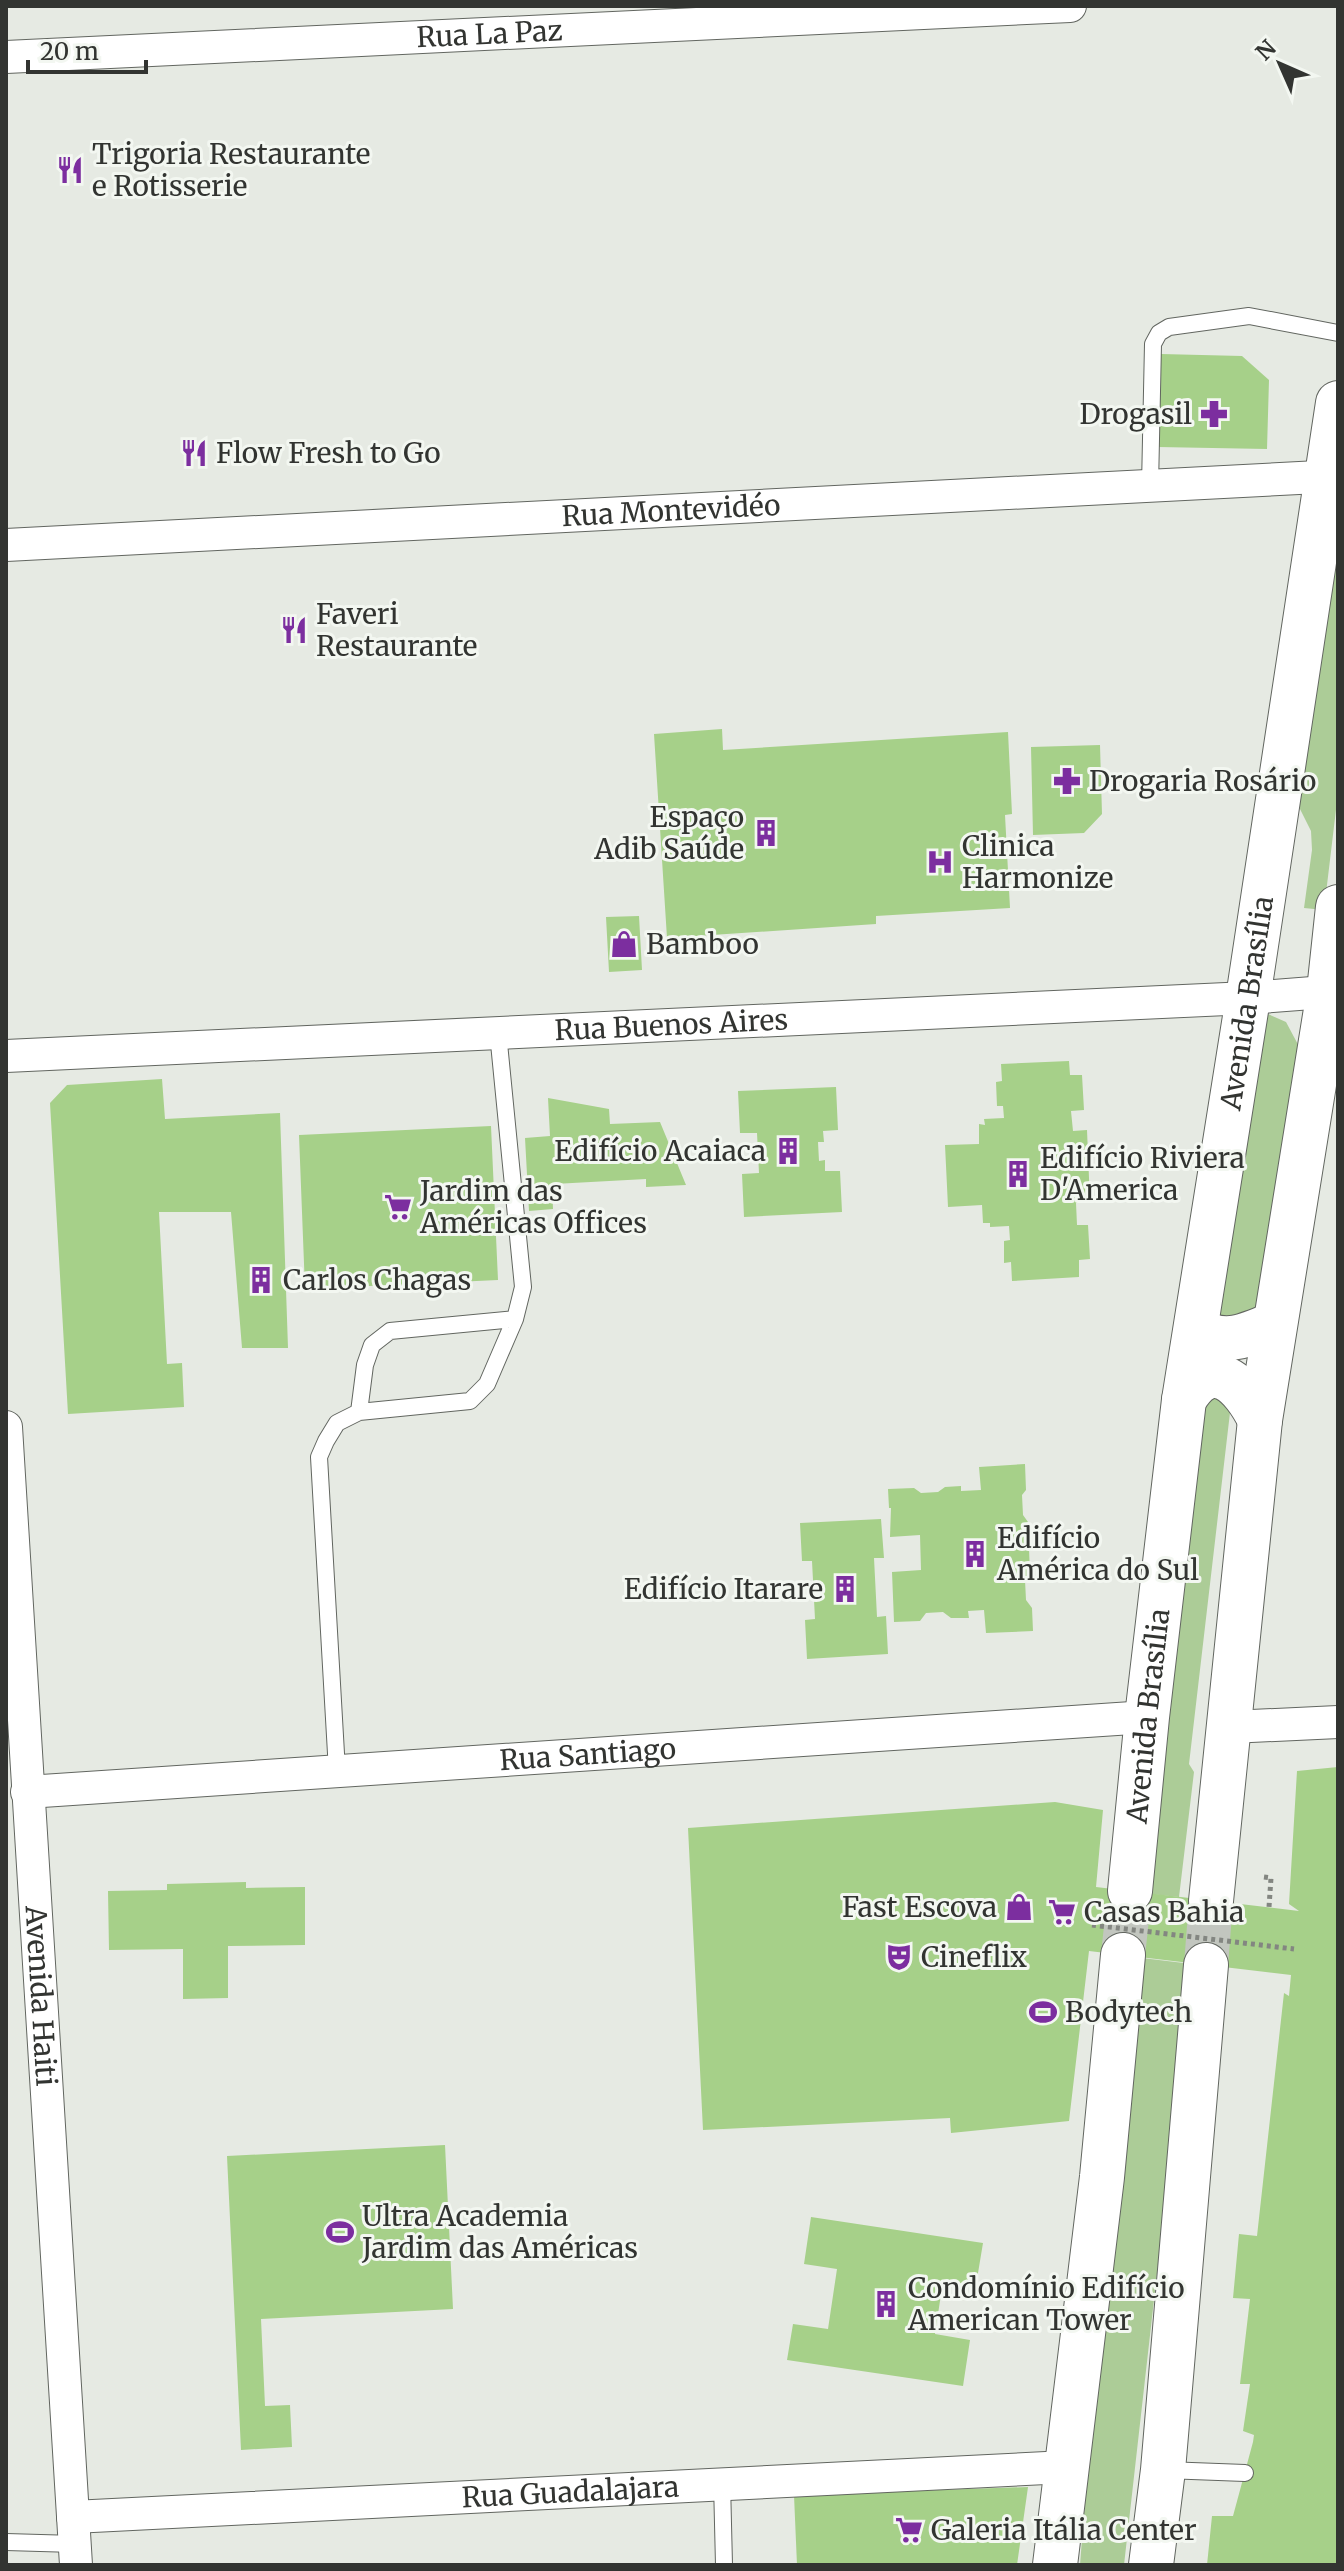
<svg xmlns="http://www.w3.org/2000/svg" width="1344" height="2571" font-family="Merriweather,serif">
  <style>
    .green { fill: #accc97 }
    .building { fill: #a6d089 }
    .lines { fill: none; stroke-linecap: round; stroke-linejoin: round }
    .secondary-tunnel { stroke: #c2c6bf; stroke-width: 44; stroke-dasharray: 44 22; stroke-linecap: butt }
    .lane-casing { stroke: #626660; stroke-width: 18 }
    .street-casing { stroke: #626660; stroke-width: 34 }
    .secondary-casing { stroke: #626660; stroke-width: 46 }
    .path { stroke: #838681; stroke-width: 5; stroke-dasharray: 4 4; stroke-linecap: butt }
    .lane { stroke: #fff; stroke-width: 16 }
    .street { stroke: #fff; stroke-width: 32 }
    .secondary { stroke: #fff; stroke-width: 44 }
    .path-bridge { stroke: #838681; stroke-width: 5; stroke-dasharray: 4 4; stroke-linecap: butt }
    .labels { text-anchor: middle; stroke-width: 6; stroke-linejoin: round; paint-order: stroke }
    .street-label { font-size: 28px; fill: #323431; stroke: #f3f7f1 }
    .poi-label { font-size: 28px; fill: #323431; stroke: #f3f7f1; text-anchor: start }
  </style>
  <rect width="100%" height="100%" fill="#e6eae3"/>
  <path class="green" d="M 1338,534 L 1338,793 L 1324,910 L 1304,908 L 1312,850 L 1311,831 L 1297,803 Z
    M 1261,1011 L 1286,1022 L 1302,1052 L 1257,1315 L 1216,1330 Z
    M 1206,1394 L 1231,1404 L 1189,1764 L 1194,1772 L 1179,1897 L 1141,1893 Z
    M 1142,1958 L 1192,1964 L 1124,2565 L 1080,2565 L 1085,2501 L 1079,2487 Z"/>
  <path class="building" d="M 1161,354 L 1242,356 L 1269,380 L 1267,449 L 1158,447 Z
    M 722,729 L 723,750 L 1008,732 L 1012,814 L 1005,815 L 1010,908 L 876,916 L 876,924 L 667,938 L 654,734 Z
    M 1100,745 L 1102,814 L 1084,833 L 1033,835 L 1031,747 Z
    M 639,916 L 642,970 L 609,972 L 606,917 Z
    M 1069,1061 L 1070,1075 L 1082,1075 L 1084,1110 L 1071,1111 L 1073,1131 L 1087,1130 L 1090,1202 L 1076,1203 L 1077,1225 L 1088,1225 L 1090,1259 L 1079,1260 L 1079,1277 L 1012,1281 L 1011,1262 L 1004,1263 L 1004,1241 L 1010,1240 L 1009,1226 L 990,1227 L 990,1223 L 983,1223 L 982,1205 L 948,1207 L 945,1145 L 979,1144 L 979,1124 L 985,1125 L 984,1119 L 1004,1118 L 1003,1106 L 997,1106 L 996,1082 L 1002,1081 L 1001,1064 Z
    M 162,1079 L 165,1119 L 280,1113 L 288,1348 L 242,1348 L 231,1212 L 159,1212 L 167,1364 L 182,1363 L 184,1407 L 68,1414 L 50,1103 L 67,1085 Z
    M 836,1087 L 838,1130 L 823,1131 L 824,1142 L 818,1142 L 819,1161 L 825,1160 L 825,1171 L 840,1171 L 842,1212 L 744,1217 L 742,1174 L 759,1173 L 757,1133 L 740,1133 L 738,1091 Z
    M 548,1098 L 609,1109 L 610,1124 L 660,1122 L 686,1185 L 646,1187 L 646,1179 L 554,1184 L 552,1185 L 553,1209 L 529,1211 L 525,1138 L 550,1136 Z
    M 491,1126 L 498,1280 L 305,1289 L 299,1135 Z
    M 1025,1464 L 1026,1490 L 1022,1495 L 1023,1515 L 1028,1522 L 1030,1574 L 1025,1580 L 1026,1600 L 1032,1608 L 1033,1631 L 986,1633 L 984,1610 L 968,1611 L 969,1618 L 951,1618 L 943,1612 L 926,1613 L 920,1621 L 894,1622 L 892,1572 L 921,1570 L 920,1535 L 890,1537 L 891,1508 L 889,1508 L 888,1489 L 914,1488 L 921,1493 L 938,1492 L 945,1487 L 961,1486 L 961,1491 L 981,1490 L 979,1467 Z
    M 881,1519 L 884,1558 L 874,1558 L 877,1617 L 886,1616 L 888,1654 L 807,1659 L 805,1620 L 815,1619 L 812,1561 L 802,1561 L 800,1523 Z
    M 1338,1767 L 1338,2565 L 1207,2565 L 1212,2516 L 1233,2516 L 1253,2442 L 1254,2435 L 1243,2431 L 1250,2384 L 1240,2384 L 1250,2299 L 1233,2298 L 1239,2234 L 1257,2236 L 1284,1993 L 1289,1996 L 1291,1975 L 1089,1951 L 1069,2121 L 951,2133 L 950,2118 L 703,2130 L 688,1828 L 1055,1802 L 1103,1810 L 1096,1887 L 1299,1911 L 1289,1904 L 1297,1771 Z
    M 246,1882 L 246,1888 L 305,1887 L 305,1945 L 228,1946 L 228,1998 L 183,1999 L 183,1949 L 109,1950 L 108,1891 L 167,1890 L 167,1884 Z
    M 445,2145 L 453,2309 L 261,2319 L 265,2406 L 290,2405 L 292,2447 L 241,2450 L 227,2156 Z
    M 811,2217 L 983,2243 L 976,2285 L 943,2281 L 935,2334 L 970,2340 L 963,2386 L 787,2360 L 793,2324 L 828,2329 L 837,2269 L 804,2264 Z
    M 1028,2487 L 1017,2565 L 797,2565 L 794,2495 Z"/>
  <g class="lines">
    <path class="secondary-tunnel" d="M 1123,1955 L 1130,1891
      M 1206,1965 L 1211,1901"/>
    <g class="lane-casing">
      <path id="lane" d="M 1150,486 L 1153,344 L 1159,333 L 1169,327 L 1249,316 L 1338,333
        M 359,1412 L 365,1365 L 372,1345 L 390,1331 L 515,1319
        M 337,1771 L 319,1457 L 326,1441 L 337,1423 L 359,1412 L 470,1401 L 487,1384 L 515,1319 L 523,1287 L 498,1033
        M 1165,2470 L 1245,2473
        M 722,2482 L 724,2565
        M 6,2542 L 75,2544"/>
    </g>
    <g class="street-casing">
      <g id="street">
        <path id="s1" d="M 6,57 L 1070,6"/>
        <path id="s2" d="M 6,545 L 1338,476"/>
        <path id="s3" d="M 6,1056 L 1248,998 L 1338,991"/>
        <path id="s4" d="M 6,1427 L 76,2565"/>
        <path d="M 1230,1727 L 1338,1722"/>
        <path id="s5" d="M 27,1792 L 1147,1717"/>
        <path id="s6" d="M 73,2517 L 1066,2467"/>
      </g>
    </g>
    <g class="secondary-casing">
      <g id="secondary">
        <path d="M 1196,1330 C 1227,1346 1244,1336 1274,1324"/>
        <path d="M 1184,1400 C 1212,1352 1243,1385 1260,1420"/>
        <path id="s7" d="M 1130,1891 L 1147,1717 L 1184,1400 L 1248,998 L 1338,403"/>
        <path d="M 1211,1901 L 1260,1420 L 1329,991 L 1338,907"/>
        <path d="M 1055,2565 L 1102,2177 L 1123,1955"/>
        <path d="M 1151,2565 L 1163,2470 L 1206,1965"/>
      </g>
    </g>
    <path class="path" d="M 1264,1877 L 1271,1878 L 1269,1907"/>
    <use href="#lane" class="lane"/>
    <use href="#street" class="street"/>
    <use href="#secondary" class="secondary"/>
    <path class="path-bridge" d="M 1092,1925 L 1294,1949"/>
  </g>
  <defs>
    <g id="restaurant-bare" transform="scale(2.16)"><path d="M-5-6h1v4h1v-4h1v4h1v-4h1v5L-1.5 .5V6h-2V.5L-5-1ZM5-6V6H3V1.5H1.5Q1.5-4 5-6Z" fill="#7c2e9f" stroke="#f3f7f1" stroke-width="2.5" paint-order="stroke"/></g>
    <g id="pharmacy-bare" transform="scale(2.16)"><path d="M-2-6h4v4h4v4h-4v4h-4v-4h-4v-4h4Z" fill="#7c2e9f" stroke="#f3f7f1" stroke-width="2.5" paint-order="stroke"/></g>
    <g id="building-bare" transform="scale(2.16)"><path d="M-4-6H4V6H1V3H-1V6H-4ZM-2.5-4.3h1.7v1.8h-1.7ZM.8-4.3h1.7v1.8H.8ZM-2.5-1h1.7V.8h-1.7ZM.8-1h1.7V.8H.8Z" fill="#7c2e9f" stroke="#f3f7f1" stroke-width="2.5" paint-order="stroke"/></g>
    <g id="hospital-bare" transform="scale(2.16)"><path d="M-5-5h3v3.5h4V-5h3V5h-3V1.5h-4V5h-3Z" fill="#7c2e9f" stroke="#f3f7f1" stroke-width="2.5" paint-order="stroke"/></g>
    <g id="shop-bare" transform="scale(2.16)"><path d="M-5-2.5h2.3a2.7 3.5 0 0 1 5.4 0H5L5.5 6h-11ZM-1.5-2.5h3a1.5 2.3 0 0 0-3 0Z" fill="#7c2e9f" stroke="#f3f7f1" stroke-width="2.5" paint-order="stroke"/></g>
    <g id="supermarket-bare" transform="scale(2.16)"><path d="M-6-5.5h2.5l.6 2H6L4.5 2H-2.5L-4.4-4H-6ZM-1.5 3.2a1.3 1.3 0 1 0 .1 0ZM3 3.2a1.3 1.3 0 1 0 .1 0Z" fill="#7c2e9f" stroke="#f3f7f1" stroke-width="2.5" paint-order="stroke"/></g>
    <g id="theatre-bare" transform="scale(2.16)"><path d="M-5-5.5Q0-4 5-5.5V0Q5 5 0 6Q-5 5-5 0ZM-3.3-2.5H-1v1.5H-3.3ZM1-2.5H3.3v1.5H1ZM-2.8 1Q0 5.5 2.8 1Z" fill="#7c2e9f" stroke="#f3f7f1" stroke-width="2.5" paint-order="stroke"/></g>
    <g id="stadium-bare" transform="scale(2.16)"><path d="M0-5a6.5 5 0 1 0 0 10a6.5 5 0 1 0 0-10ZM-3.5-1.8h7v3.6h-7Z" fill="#7c2e9f" stroke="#f3f7f1" stroke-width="2.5" paint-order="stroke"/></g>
  </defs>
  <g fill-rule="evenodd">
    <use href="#restaurant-bare" x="70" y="170"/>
    <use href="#pharmacy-bare" x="1214" y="414"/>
    <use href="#restaurant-bare" x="194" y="453"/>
    <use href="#restaurant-bare" x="294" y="630"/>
    <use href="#pharmacy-bare" x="1067" y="781"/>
    <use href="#building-bare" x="766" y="833"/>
    <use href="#hospital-bare" x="940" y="862"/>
    <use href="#shop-bare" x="624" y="944"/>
    <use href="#building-bare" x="788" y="1151"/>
    <use href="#building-bare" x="1018" y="1174"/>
    <use href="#supermarket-bare" x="398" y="1207"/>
    <use href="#building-bare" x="261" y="1280"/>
    <use href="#building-bare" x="975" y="1554"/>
    <use href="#building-bare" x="845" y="1589"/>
    <use href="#shop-bare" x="1019" y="1907"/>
    <use href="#supermarket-bare" x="1062" y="1912"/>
    <use href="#theatre-bare" x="899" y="1957"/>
    <use href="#stadium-bare" x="1043" y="2012"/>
    <use href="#stadium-bare" x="340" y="2232"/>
    <use href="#building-bare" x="886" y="2304"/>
    <use href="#supermarket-bare" x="909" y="2530"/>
  </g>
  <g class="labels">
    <g class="street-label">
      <text dy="10" stroke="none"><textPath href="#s1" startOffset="484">Rua La Paz</textPath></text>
      <text dy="10" stroke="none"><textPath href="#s2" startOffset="666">Rua Montevidéo</textPath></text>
      <text dy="10" stroke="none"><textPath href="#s7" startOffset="896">Avenida Brasília</textPath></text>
      <text dy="10" stroke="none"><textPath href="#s3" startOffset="666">Rua Buenos Aires</textPath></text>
      <text dy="10" stroke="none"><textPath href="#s7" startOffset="176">Avenida Brasília</textPath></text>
      <text dy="10" stroke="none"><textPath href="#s5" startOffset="562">Rua Santiago</textPath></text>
      <text dy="10" stroke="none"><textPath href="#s4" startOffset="570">Avenida Haiti</textPath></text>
      <text dy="10" stroke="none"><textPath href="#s6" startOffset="498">Rua Guadalajara</textPath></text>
    </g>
    <g class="poi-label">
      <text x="92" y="164">Trigoria Restaurante<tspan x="92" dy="32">e Rotisserie</tspan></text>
      <text x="1192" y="424" text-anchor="end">Drogasil</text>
      <text x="216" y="463">Flow Fresh to Go</text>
      <text x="316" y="624">Faveri<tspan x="316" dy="32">Restaurante</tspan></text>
      <text x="1089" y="791">Drogaria Rosário</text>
      <text x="744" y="827" text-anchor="end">Espaço<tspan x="744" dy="32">Adib Saúde</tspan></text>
      <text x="962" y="856">Clinica<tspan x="962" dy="32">Harmonize</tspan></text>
      <text x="646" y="954">Bamboo</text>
      <text x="766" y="1161" text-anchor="end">Edifício Acaiaca</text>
      <text x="1040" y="1168">Edifício Riviera<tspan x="1040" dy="32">D'America</tspan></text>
      <text x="420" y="1201">Jardim das<tspan x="420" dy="32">Américas Offices</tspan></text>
      <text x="283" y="1290">Carlos Chagas</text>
      <text x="997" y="1548">Edifício<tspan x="997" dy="32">América do Sul</tspan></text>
      <text x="823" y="1599" text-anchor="end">Edifício Itarare</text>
      <text x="997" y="1917" text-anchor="end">Fast Escova</text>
      <text x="1084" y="1922">Casas Bahia</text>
      <text x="921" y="1967">Cineflix</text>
      <text x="1065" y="2022">Bodytech</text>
      <text x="362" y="2226">Ultra Academia<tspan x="362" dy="32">Jardim das Américas</tspan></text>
      <text x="908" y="2298">Condomínio Edifício<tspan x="908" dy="32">American Tower</tspan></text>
      <text x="931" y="2540">Galeria Itália Center</text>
    </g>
  </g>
  <rect width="1344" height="2571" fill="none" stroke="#323431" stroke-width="16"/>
  <g transform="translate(1280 64) rotate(315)" stroke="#f3f7f1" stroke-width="6" paint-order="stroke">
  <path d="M0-6L14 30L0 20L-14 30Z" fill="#323431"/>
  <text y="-12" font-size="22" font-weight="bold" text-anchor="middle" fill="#323431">N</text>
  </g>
  <path d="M28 60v12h118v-12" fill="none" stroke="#323431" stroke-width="4"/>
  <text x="40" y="60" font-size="24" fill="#323431" stroke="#f3f7f1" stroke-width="6" paint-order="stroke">20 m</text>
</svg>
